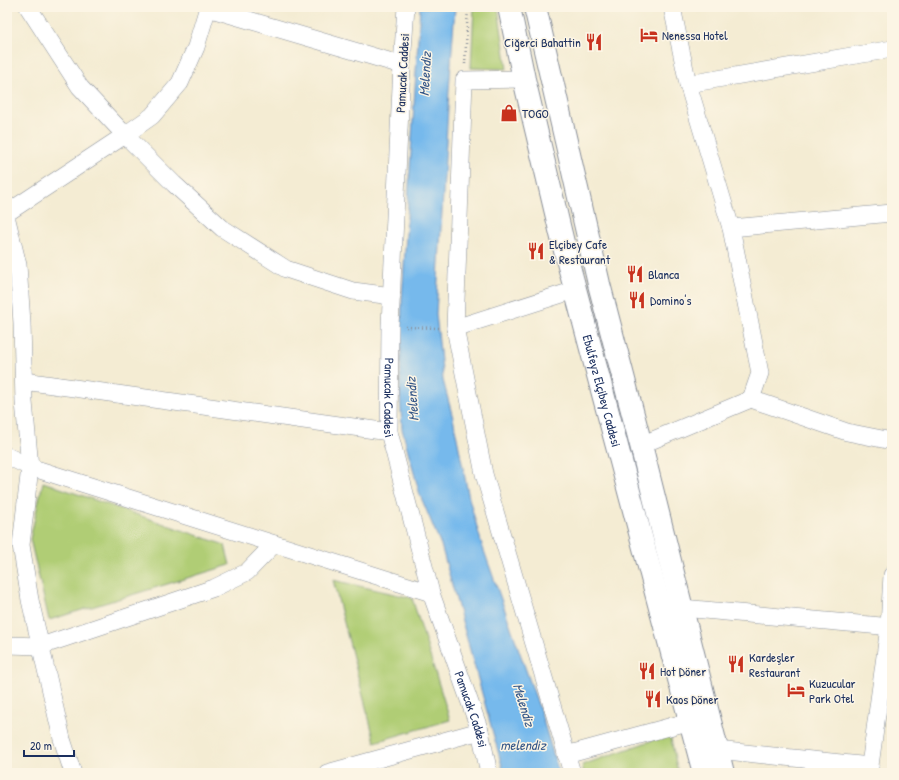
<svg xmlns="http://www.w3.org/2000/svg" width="899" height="780" font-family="'Patrick Hand',sans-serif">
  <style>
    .green { fill: #b0cd74; stroke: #667e69 }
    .water { fill: #76b9ec; stroke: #4874a5 }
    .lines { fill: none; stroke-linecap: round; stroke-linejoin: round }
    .minor-casing { stroke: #888e98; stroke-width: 18 }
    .secondary-casing { stroke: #888e98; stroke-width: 24 }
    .path { stroke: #888e98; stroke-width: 2.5; stroke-dasharray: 1 3; stroke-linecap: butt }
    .minor { stroke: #fff; stroke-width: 17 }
    .secondary { stroke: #fff; stroke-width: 22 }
    .labels { text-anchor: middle; stroke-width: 3; stroke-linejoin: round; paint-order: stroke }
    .poi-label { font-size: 13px; fill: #1b2f5e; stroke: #fcf5e5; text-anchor: start }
    .street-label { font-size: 13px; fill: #1b2f5e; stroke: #fcf5e5 }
    .water-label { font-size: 14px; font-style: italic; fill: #365889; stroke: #fcf5e5 }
  </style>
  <rect width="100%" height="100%" fill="#fcf5e5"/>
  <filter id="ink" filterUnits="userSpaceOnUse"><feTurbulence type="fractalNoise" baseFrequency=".025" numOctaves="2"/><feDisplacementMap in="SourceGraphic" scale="8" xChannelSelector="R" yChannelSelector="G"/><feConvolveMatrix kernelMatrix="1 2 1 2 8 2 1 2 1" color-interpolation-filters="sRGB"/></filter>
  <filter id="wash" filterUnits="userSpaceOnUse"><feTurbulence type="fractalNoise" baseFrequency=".012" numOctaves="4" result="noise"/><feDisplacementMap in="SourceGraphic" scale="16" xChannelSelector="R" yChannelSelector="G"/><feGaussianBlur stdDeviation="0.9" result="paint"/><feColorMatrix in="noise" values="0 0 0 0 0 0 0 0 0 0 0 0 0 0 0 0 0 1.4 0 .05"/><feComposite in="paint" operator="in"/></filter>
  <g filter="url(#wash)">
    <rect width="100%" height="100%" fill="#f4ecd3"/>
    <path class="green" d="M 474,7 L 498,7 L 507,69 L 471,68 Z
      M 43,482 L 225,545 L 230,565 L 49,620 L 30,539 Z
      M 333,580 L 412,598 L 450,720 L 375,742 Z
      M 670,734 L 678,773 L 584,773 L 582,765 Z"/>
    <path class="water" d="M 420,7 L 455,7 L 449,91 L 436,314 L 443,380 L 453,418 L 469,498 L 482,545 L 539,707 L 559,773 L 504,773 L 441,545 L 420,495 L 402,429 L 400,392 L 402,299 Z"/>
  </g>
  <g filter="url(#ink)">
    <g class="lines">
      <g class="minor-casing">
        <g id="minor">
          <path d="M 28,7 L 80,87 L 125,135 L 174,184 L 222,228 L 286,269 L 353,291 L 392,296"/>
          <path id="s1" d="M 406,7 L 402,65 L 390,326 L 389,432 L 431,593 L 480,731 L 489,773"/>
          <path d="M 672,7 L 688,84 L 731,228"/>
          <path d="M 208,8 L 402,65"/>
          <path d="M 524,79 L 464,80 L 455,328 L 484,474 L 572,773"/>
          <path d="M 688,84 L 892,49"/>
          <path d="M 7,213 L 125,135 L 152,116 L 180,83 L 196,47 L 208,7"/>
          <path d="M 892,213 L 731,228 L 760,373 L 751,399 L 847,432 L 892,441"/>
          <path d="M 7,220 L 18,265 L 22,323 L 24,402 L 30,467 L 21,545 L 30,600 L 62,739 L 73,773"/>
          <path d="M 455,328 L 575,290"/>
          <path d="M 24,381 L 389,432"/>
          <path d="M 641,445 L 751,399"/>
          <path d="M 7,456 L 30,467 L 431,593"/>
          <path d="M 682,608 L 892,627"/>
          <path d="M 7,645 L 41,646 L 214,588 L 247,572 L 274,544"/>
          <path d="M 717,750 L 870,766"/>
          <path d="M 566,755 L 691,721"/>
          <path d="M 327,773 L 480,731"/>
          <path d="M 869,773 L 889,627 L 892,575"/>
        </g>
      </g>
      <g class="secondary-casing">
        <g id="secondary">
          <path id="s2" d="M 509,7 L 524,79 L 566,255 L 704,773"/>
          <path d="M 535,7 L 599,284 L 641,445 L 723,773"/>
        </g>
      </g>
      <path class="path" d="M 465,64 L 468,7
        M 406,327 L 439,328"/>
      <use href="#minor" class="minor"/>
      <use href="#secondary" class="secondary"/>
    </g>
  </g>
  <defs>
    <g id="hotel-bare" transform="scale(1.38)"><path d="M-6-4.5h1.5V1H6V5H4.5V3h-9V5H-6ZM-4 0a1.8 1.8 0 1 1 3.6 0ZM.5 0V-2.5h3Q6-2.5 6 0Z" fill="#c8321e" stroke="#fcf5e5" stroke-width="2.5" paint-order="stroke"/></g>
    <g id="restaurant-bare" transform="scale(1.38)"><path d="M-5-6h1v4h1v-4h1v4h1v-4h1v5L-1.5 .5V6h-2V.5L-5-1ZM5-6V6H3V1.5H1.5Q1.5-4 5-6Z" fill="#c8321e" stroke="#fcf5e5" stroke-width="2.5" paint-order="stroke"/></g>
    <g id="shop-bare" transform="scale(1.38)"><path d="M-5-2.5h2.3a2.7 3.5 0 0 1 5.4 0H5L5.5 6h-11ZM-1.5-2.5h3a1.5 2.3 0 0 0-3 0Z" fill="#c8321e" stroke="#fcf5e5" stroke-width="2.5" paint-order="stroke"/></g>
  </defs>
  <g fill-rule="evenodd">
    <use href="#hotel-bare" x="649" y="35"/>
    <use href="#restaurant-bare" x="594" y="42"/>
    <use href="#shop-bare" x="509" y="113"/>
    <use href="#restaurant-bare" x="536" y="251"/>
    <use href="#restaurant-bare" x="635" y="274"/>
    <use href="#restaurant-bare" x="637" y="300"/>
    <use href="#restaurant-bare" x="736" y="664"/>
    <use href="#restaurant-bare" x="647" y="671"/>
    <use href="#hotel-bare" x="796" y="690"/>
    <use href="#restaurant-bare" x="653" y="699"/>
  </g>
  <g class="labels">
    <g class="poi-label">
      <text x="662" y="40">Nenessa Hotel</text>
      <text x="581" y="47" text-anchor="end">Ciğerci Bahattin</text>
      <text x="522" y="118">TOGO</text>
      <text x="549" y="249">Elçibey Cafe<tspan x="549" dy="15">&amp; Restaurant</tspan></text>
      <text x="648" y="279">Blanca</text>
      <text x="650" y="305">Domino's</text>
      <text x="749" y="662">Kardeşler<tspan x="749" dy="15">Restaurant</tspan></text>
      <text x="660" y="676">Hot Döner</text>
      <text x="809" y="688">Kuzucular<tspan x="809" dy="15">Park Otel</tspan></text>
      <text x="666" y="704">Kaos Döner</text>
    </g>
    <g class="street-label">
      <text transform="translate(402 73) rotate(-87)" y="5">Pamucak Caddesi</text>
      <text dy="5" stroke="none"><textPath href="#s2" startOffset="395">Ebulfeyz Elçibey Caddesi</textPath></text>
      <text dy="5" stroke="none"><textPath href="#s1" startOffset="391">Pamucak Caddesi</textPath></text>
      <text dy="5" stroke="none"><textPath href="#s1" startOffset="715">Pamucak Caddesi</textPath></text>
    </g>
    <g class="water-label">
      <text transform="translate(425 74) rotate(-87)" y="5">Melendiz</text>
      <text transform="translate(412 399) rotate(-94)" y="5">Melendiz</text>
      <text transform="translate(524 705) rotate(73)" y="5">Melendiz</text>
      <text x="523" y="750">melendiz</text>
    </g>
  </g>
  <rect width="899" height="780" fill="none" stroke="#fcf5e5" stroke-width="24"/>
  <path d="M24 750v6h50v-6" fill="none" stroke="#1b2f5e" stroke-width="2"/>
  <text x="30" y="750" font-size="12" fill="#1b2f5e" stroke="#fcf5e5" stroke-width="3" paint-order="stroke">20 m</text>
</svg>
